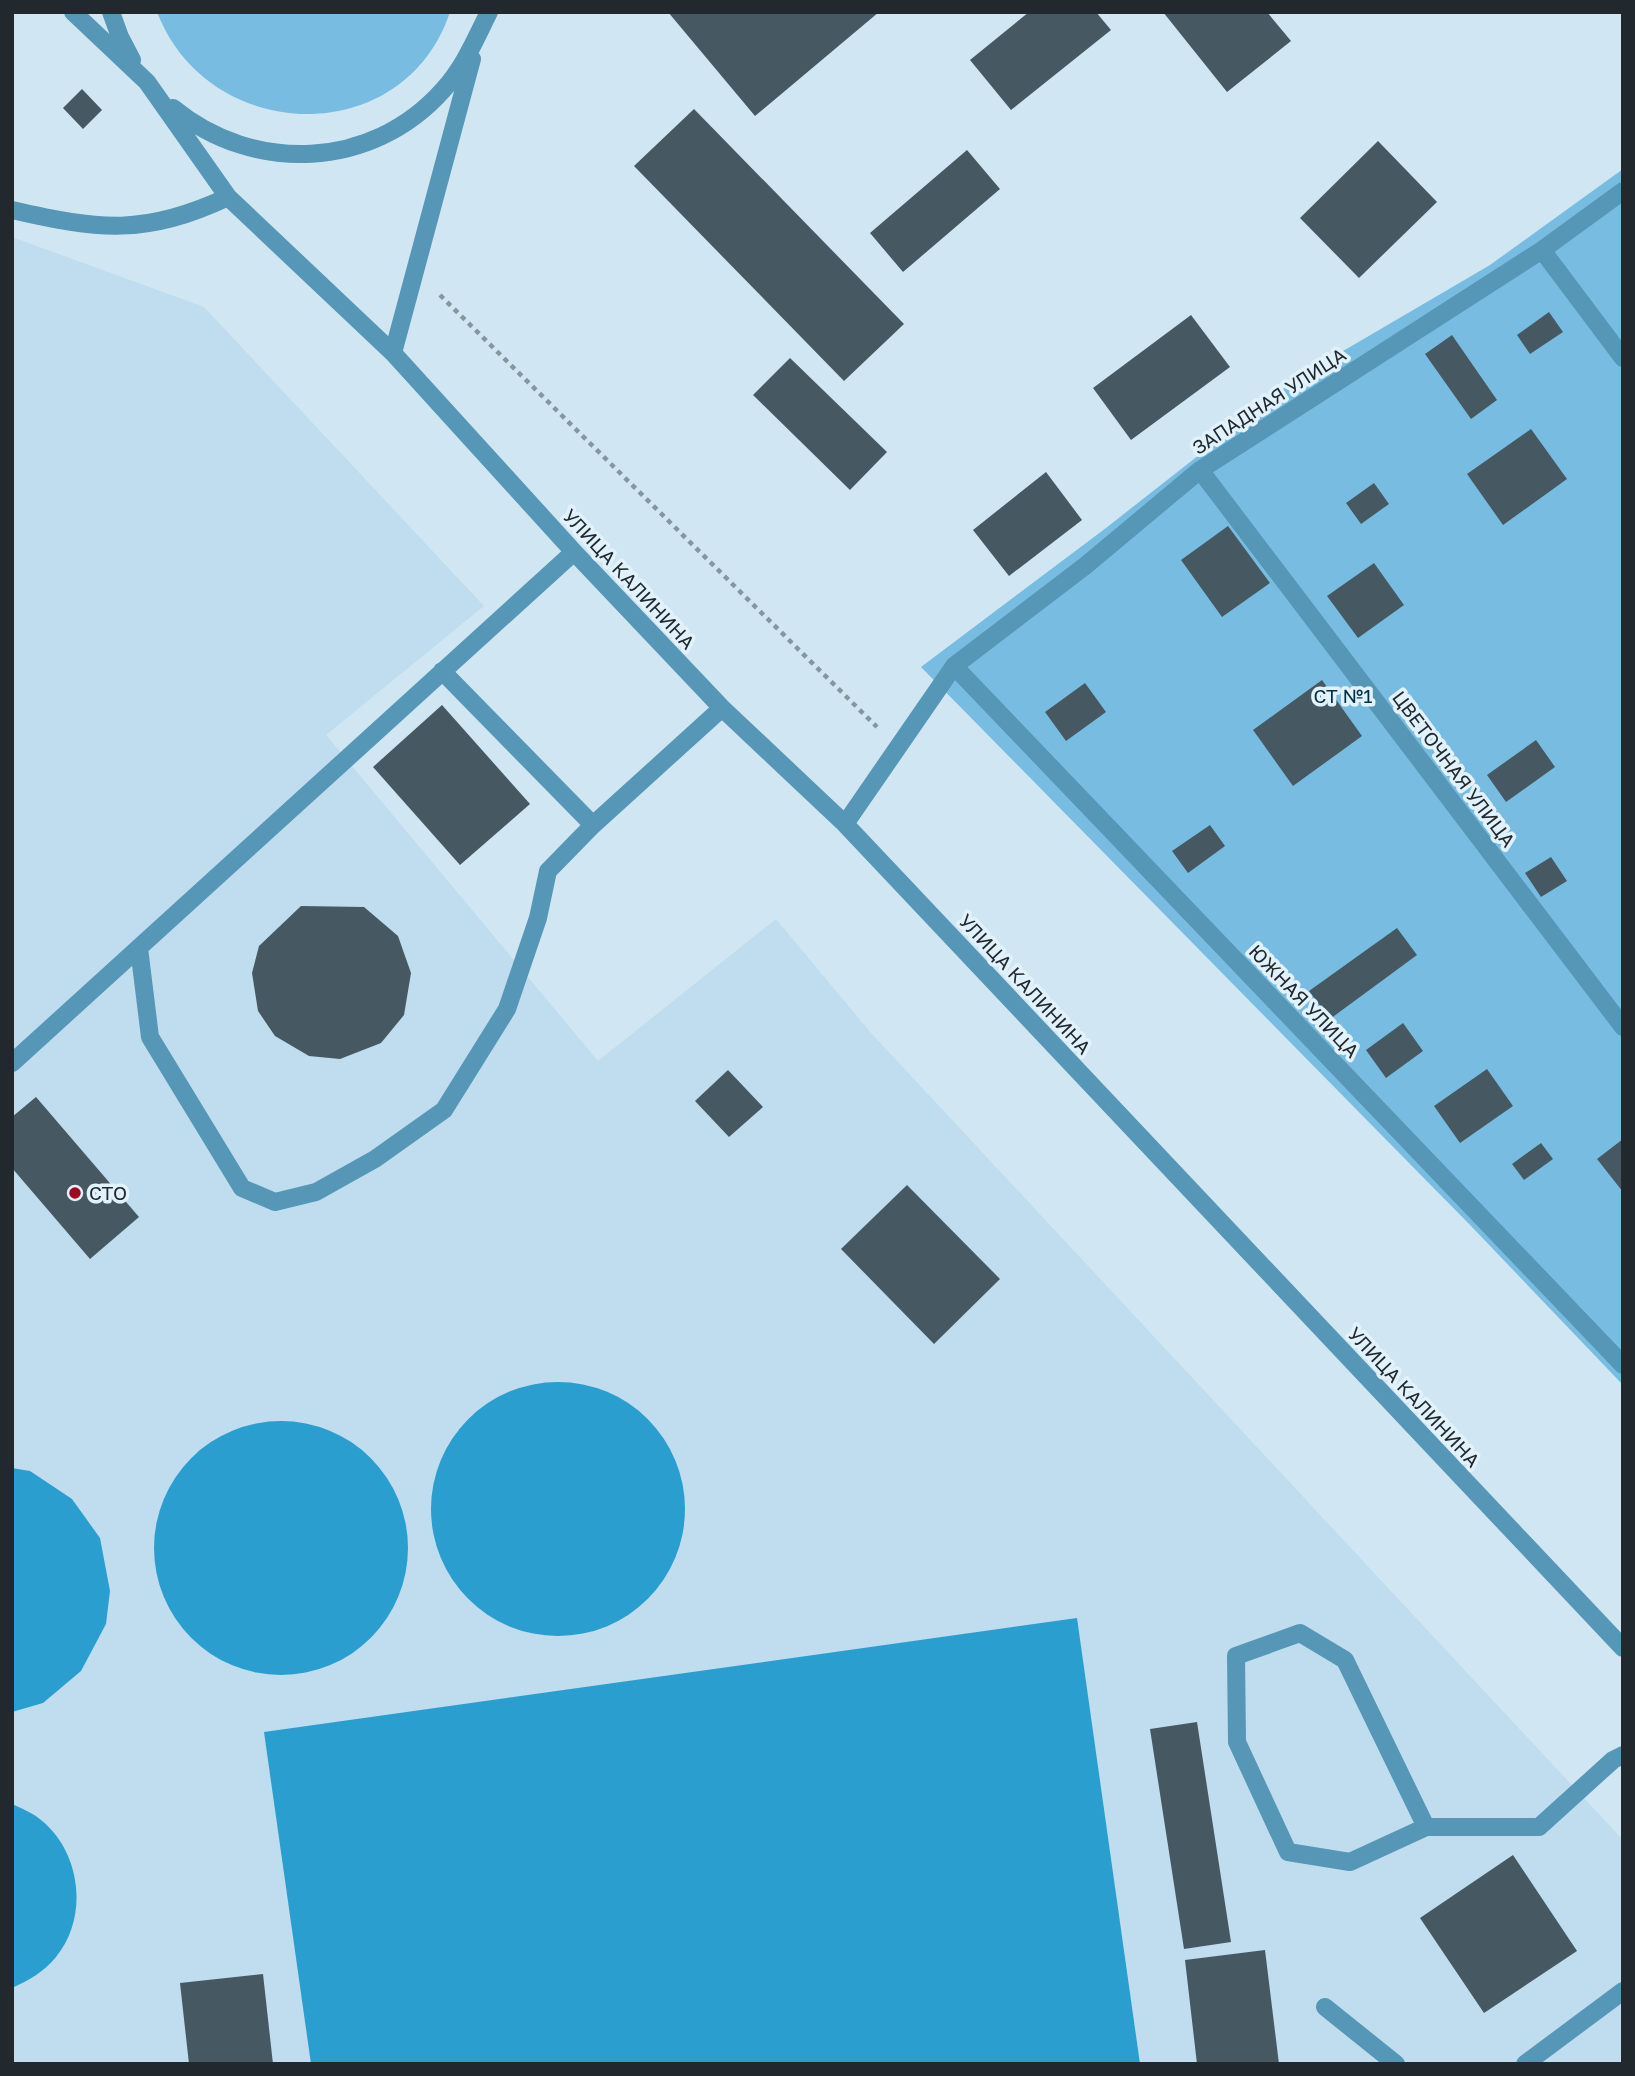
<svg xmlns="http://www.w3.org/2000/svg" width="1635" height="2076" font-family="'Golos Text',sans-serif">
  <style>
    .built { fill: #bfddee }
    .green { fill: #78bde1 }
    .water { fill: #2b9ed0 }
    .building { fill: #465963 }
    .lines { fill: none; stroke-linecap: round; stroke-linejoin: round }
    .path { stroke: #86969f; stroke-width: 4.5; stroke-dasharray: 5 5; stroke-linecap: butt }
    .minor { stroke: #5696b7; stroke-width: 18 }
    .poi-dot { fill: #a30623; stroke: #e1f2fc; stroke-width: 2.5 }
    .labels { text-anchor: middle; stroke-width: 7; stroke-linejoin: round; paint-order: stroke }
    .street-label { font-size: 19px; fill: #21292e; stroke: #e1f2fc }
    .park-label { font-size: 19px; fill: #003044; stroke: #e1f2fc }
    .poi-label { font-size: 19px; fill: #21292e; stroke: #e1f2fc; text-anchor: start }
  </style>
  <rect width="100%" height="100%" fill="#d0e6f2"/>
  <path class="built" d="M 12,237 L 204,307 L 484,606 L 326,735 L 598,1061 L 776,919 L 871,1033 L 1623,1840 L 1623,2064 L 12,2064 Z"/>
  <path class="green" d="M 157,12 L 450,12 C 404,151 208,145 157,12 Z
    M 1623,169 L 1623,1385 L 1472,1227 L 921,667 L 1106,528 L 1297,378 L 1490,265 Z"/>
  <path class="water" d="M431 1509a127 127 0 1 1 254 0a127 127 0 1 1-254 0Z
    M154 1548a127 127 0 1 1 254 0a127 127 0 1 1-254 0Z
    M 12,1468 L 30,1471 L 72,1499 L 100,1538 L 110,1591 L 106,1624 L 81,1671 L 43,1703 L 12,1712 Z
    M 1077,1618 L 1140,2064 L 311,2064 L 264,1732 Z
    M 12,1804 C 21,1808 33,1813 41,1820 C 81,1852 89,1917 56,1957 C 44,1972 29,1980 12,1988 Z"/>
  <path class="building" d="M 668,12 L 879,12 L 755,116 Z
    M 1029,12 L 1096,12 L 1111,30 L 1011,110 L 970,60 Z
    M 1163,12 L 1267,12 L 1291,41 L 1227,92 Z
    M 82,89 L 102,110 L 83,129 L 63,108 Z
    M 694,109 L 904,324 L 844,381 L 634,166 Z
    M 1378,141 L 1437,202 L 1359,278 L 1300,218 Z
    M 967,150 L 1000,189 L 903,272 L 870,233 Z
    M 1549,312 L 1563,332 L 1530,354 L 1517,335 Z
    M 1191,315 L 1230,367 L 1131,440 L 1093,388 Z
    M 1452,335 L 1497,400 L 1471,419 L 1425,354 Z
    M 790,358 L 887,452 L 850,490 L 753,395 Z
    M 1531,429 L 1567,479 L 1503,525 L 1467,474 Z
    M 1046,472 L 1082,520 L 1009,576 L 973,530 Z
    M 1374,483 L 1389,504 L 1361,524 L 1346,503 Z
    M 1228,526 L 1270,583 L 1222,617 L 1181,560 Z
    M 1374,563 L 1404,605 L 1358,638 L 1327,596 Z
    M 1322,680 L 1362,736 L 1293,786 L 1253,730 Z
    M 1085,683 L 1106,712 L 1066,741 L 1045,712 Z
    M 442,705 L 530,804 L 460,865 L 373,767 Z
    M 1536,740 L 1555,767 L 1506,802 L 1487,775 Z
    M 1210,825 L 1225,846 L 1188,873 L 1172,851 Z
    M 1551,857 L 1567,881 L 1541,897 L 1525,873 Z
    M 301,906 L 364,907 L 398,936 L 411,973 L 404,1015 L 381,1043 L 340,1059 L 309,1056 L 275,1036 L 258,1011 L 252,973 L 259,946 Z
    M 1397,928 L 1417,955 L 1330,1019 L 1309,991 Z
    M 1403,1023 L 1423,1051 L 1386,1078 L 1366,1050 Z
    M 1487,1069 L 1513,1106 L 1460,1143 L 1434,1106 Z
    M 728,1070 L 763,1107 L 729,1137 L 695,1101 Z
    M 36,1097 L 139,1217 L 90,1259 L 12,1168 L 12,1117 Z
    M 1623,1139 L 1623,1192 L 1597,1159 Z
    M 1541,1143 L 1553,1159 L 1524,1180 L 1512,1164 Z
    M 907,1185 L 1000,1279 L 934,1344 L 841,1249 Z
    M 1197,1722 L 1231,1942 L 1184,1949 L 1150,1729 Z
    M 1513,1855 L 1577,1951 L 1484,2013 L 1420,1918 Z
    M 1265,1950 L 1279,2064 L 1197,2064 L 1185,1960 Z
    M 263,1974 L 273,2064 L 189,2064 L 180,1983 Z"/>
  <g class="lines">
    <path class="path" d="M 440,295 L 877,727"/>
    <path class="minor" d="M 73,12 L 147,82 L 228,197 L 393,353 L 574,552 L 722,708 L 845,824 L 1623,1648
      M 111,12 L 120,37 L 132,60
      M 173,108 C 253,174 372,170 443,90 C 464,67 475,40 489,12
      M 12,210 C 99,230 145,236 228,197
      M 1542,250 L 1623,358
      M 393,353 L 472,59
      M 1200,470 L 1623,1027
      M 954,666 L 1623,1365
      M 442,671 L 593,825 L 722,708
      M 845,824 L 954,666 L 1085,566 L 1200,470 L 1542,250 L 1623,191
      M 139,948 L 150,1037 L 242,1188 L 275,1202 L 316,1192 L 375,1159 L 444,1110 L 507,1009 L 538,918 L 548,871 L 593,825
      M 12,1063 L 574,552
      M 1426,1827 L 1345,1660 L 1300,1633 L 1236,1656 L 1237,1742 L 1288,1852 L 1350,1862 L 1426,1827 L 1539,1827 L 1613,1760 L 1623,1755
      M 1325,2007 L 1396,2064
      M 1525,2064 L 1623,1991"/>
  </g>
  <circle class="poi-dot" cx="75" cy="1193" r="7"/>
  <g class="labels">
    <g class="street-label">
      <text transform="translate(1269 401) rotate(-33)" y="7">ЗАПАДНАЯ УЛИЦА</text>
      <text transform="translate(629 579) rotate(47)" y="7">УЛИЦА КАЛИНИНА</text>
      <text transform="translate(1454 769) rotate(53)" y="7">ЦВЕТОЧНАЯ УЛИЦА</text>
      <text transform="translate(1025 984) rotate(47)" y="7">УЛИЦА КАЛИНИНА</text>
      <text transform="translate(1304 1001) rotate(46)" y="7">ЮЖНАЯ УЛИЦА</text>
      <text transform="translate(1414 1397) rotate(47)" y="7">УЛИЦА КАЛИНИНА</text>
    </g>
    <g class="park-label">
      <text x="1343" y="703">СТ №1</text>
    </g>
    <g class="poi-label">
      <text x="89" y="1200">СТО</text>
    </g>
  </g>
  <rect width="1635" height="2076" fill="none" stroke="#21292e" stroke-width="28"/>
</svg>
